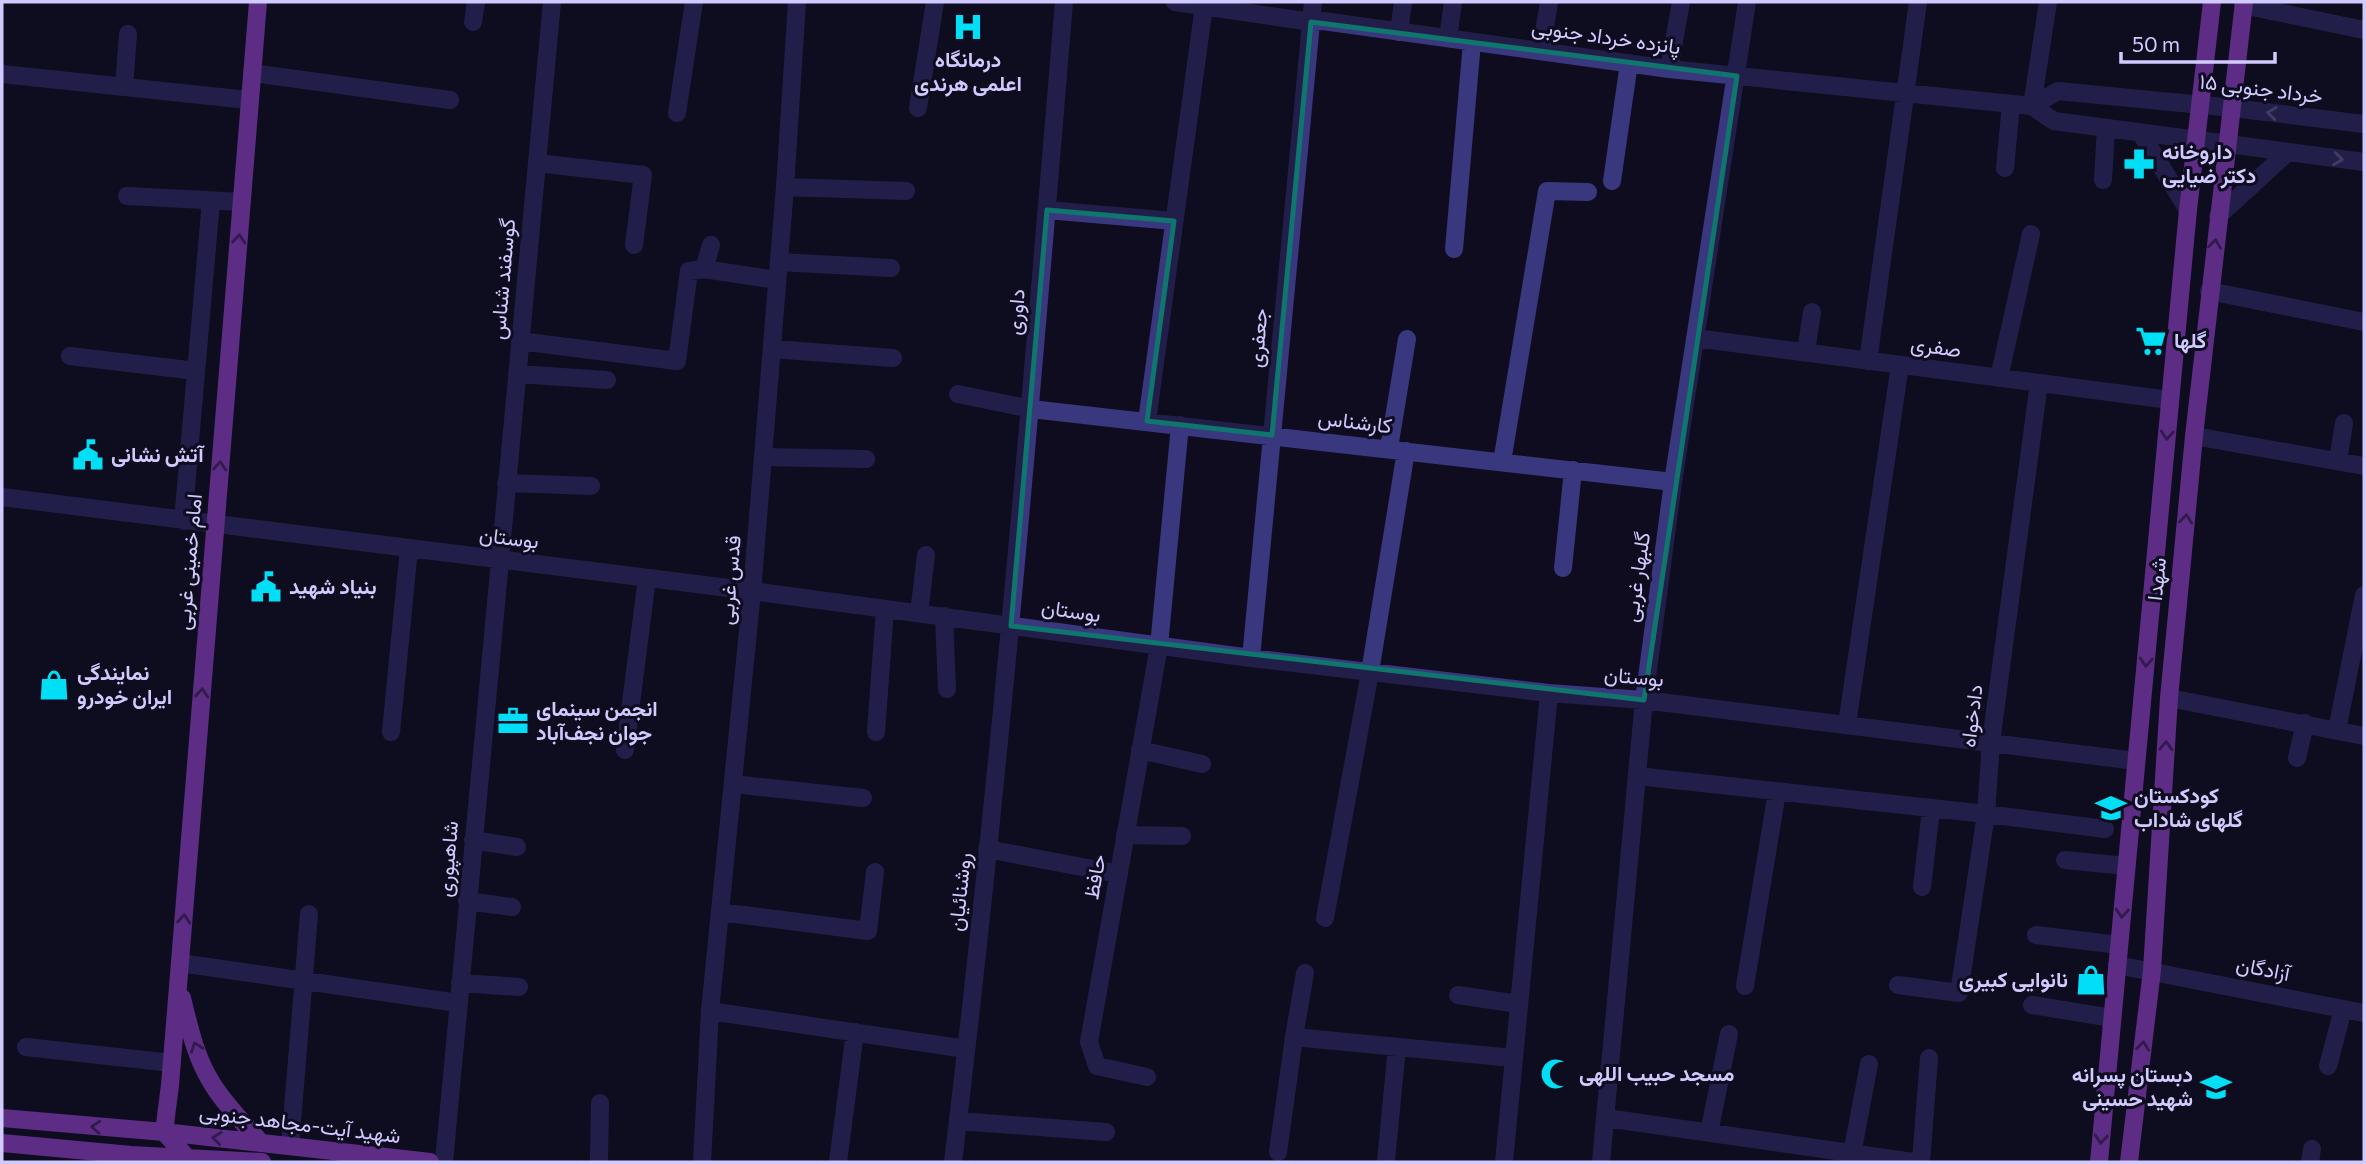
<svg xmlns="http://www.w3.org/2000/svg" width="2366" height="1164" font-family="Commissioner,Vazirmatn,sans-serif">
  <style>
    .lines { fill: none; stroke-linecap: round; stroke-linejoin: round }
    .minor { stroke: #39377e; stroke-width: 18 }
    .major { stroke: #bc52ff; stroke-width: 18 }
    .oneway { stroke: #7d79b8 }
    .oneway2 { stroke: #5d2c84 }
    .marked { fill: none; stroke: #0f766e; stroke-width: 5; stroke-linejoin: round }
    .labels { text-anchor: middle; stroke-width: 6; stroke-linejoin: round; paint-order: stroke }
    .street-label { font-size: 21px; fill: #d0caff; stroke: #0f0c1f }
    .poi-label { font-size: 21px; font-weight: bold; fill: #d0caff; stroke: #0f0c1f; text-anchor: start }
  </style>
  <rect width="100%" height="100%" fill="#0f0c1f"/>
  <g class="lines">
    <path class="minor" d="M 1175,2 L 1311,22 L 1323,21 L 1669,69 L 2032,106 L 2054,121 L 2364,162
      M 2243,5 L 2364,30
      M 473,22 L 476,2
      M 1399,32 L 1403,2
      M 1448,38 L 1453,2
      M 1541,51 L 1549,2
      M 1669,69 L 1681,2
      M 252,73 L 450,100
      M 2,74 L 248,100
      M 124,87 L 128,34
      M 2032,106 L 2058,91 L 2233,108 L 2364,124
      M 2032,106 L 2048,2
      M 918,108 L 935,2
      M 677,113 L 694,2
      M 2140,132 L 2188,210
      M 537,163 L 643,175 L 634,245
      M 2005,168 L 2011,104
      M 2103,180 L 2106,128
      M 1612,181 L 1629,63
      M 785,187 L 906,191
      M 127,196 L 242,202
      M 1047,210 L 1174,221
      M 2218,216 L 2288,152
      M 1454,249 L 1472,42
      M 779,262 L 891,268
      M 704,269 L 777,280
      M 2209,291 L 2364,322
      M 1695,338 L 2170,400
      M 520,341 L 677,361 L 689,271 L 704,269 L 711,245
      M 772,349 L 893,358
      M 1806,352 L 1812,312
      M 70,356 L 196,371
      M 1868,361 L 1918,2
      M 517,374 L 607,380
      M 1999,378 L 2031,234
      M 958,394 L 1031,409 L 1673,482
      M 1147,421 L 1204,6
      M 2194,436 L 2364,466
      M 1389,448 L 1407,339
      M 763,457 L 866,459
      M 2338,461 L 2344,423
      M 1502,462 L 1547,191 L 1588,192
      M 506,483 L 591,486
      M 2,497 L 752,591 L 1251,658 L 1549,693 L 1644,700 L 2136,761
      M 183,521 L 211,201
      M 1563,568 L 1573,470
      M 919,613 L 926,555
      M 944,616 L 947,689
      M 1251,658 L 1313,2
      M 2169,698 L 2364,736
      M 1847,724 L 1900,365
      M 2337,730 L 2364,595
      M 391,732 L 409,548
      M 876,732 L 885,609
      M 625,750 L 647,578
      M 1140,750 L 1202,764
      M 2297,758 L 2305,723
      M 1637,776 L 1986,814 L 2105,829
      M 733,784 L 863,798
      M 1125,835 L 1182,836
      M 473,840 L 517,847
      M 987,849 L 1119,874
      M 2065,860 L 2126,866
      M 1922,887 L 1931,809
      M 467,901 L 512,907
      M 720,912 L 868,931 L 875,872
      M 1325,918 L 1370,672 L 1406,451
      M 2036,935 L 2119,945
      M 180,963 L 458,1003
      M 2117,965 L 2364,1013
      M 460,983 L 519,987
      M 1898,985 L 1959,993 L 1986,814 L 1991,742 L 2039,383
      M 1745,986 L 1777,792
      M 1458,995 L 1518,1004
      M 2032,1005 L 2112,1018
      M 710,1011 L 966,1049
      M 1294,1037 L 1513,1058
      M 26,1047 L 172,1063
      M 2328,1066 L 2343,1009
      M 1147,1077 L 1097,1066 L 1089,1042 L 1159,646 L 1180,425
      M 1606,1118 L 1913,1162
      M 958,1121 L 1106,1132
      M 1709,1133 L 1729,1034
      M 290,1146 L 309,914
      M 1278,1152 L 1294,1037 L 1305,973
      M 1852,1154 L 1869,1064
      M 1386,1161 L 1397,1047
      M 444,1162 L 552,2
      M 599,1162 L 600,1103
      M 702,1162 L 710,1011 L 752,591 L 785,187 L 797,2
      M 838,1162 L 855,1032
      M 953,1162 C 1000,776 1032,389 1064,2
      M 1504,1162 L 1549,693
      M 1601,1162 L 1644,700 L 1673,482 L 1747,2
      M 1921,1162 L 1929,1058
      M 2310,1162 L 2312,1149"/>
    <path class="major" d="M 182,998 C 189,1026 195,1055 210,1080 C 223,1103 244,1123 261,1143
      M 2,1118 L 164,1132 L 430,1162
      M 2,1143 L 131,1155 L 262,1162
      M 191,1162 L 164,1132 L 170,1085 L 258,2
      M 2099,1162 L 2188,210 L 2212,2
      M 2129,1162 L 2152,970 L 2169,698 L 2194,436 L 2244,2"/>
  </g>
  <defs><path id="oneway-chevron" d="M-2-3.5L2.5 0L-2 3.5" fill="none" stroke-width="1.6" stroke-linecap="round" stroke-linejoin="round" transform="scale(1.75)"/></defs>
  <g class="oneway">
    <use href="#oneway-chevron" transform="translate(2272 113) rotate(-173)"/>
    <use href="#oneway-chevron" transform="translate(2338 159) rotate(7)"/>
  </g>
  <g class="oneway2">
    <use href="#oneway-chevron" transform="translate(239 239) rotate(-85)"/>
    <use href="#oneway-chevron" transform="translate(2215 244) rotate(-83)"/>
    <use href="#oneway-chevron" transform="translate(2167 435) rotate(95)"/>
    <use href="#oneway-chevron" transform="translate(220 466) rotate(-85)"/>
    <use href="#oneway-chevron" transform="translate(2186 519) rotate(-84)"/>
    <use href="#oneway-chevron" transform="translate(2146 662) rotate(95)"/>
    <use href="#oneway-chevron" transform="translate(202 693) rotate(-85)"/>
    <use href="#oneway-chevron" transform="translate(2166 746) rotate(-87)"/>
    <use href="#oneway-chevron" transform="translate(2122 913) rotate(95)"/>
    <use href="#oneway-chevron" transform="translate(184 919) rotate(-85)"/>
    <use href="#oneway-chevron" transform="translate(2143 1046) rotate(-83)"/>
    <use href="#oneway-chevron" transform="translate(196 1047) rotate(-110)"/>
    <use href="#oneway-chevron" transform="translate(96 1127) rotate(-176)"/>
    <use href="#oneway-chevron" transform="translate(217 1138) rotate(-173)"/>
    <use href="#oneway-chevron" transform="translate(2101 1139) rotate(95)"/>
  </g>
  <path d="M0 0H2366V1164H0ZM 1311,22 L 1737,76 L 1644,700 L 1011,626 L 1047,210 L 1174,221 L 1147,421 L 1272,435 Z" fill="#0f0c1f" fill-opacity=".55" fill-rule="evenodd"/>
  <path class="marked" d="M 1311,22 L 1737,76 L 1644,700 L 1011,626 L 1047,210 L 1174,221 L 1147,421 L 1272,435 Z"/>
  <defs>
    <g id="hospital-bare" transform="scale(2.415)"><path d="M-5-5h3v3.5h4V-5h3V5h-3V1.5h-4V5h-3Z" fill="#00dff5" stroke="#0f0c1f" stroke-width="2.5" paint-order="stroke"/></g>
    <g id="pharmacy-bare" transform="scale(2.415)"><path d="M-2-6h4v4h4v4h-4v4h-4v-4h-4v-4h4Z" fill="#00dff5" stroke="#0f0c1f" stroke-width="2.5" paint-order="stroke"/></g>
    <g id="supermarket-bare" transform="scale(2.415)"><path d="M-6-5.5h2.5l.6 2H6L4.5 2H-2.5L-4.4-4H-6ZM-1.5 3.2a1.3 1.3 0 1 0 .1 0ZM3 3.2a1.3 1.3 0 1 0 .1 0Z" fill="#00dff5" stroke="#0f0c1f" stroke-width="2.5" paint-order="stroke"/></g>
    <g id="civic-bare" transform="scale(2.415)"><path d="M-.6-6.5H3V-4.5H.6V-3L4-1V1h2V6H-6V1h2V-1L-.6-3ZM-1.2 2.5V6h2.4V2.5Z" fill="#00dff5" stroke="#0f0c1f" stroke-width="2.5" paint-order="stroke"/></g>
    <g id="shop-bare" transform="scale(2.415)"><path d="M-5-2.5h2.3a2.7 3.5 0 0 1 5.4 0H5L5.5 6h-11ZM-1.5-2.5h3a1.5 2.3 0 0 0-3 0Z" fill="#00dff5" stroke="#0f0c1f" stroke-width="2.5" paint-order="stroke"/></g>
    <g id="office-bare" transform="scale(2.415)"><path d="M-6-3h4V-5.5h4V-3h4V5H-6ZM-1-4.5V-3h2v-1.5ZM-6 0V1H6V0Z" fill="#00dff5" stroke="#0f0c1f" stroke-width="2.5" paint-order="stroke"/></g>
    <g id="school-bare" transform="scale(2.415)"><path d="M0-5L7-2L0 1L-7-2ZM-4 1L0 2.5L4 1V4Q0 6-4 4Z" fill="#00dff5" stroke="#0f0c1f" stroke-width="2.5" paint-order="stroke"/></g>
    <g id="mosque-bare" transform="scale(2.415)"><path d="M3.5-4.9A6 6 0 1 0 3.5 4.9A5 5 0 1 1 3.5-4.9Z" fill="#00dff5" stroke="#0f0c1f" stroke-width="2.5" paint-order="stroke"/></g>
  </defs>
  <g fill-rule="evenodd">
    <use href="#hospital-bare" x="968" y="27"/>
    <use href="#pharmacy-bare" x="2139" y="164"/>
    <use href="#supermarket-bare" x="2151" y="341"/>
    <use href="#civic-bare" x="88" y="455"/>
    <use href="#civic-bare" x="266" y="587"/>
    <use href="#shop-bare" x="54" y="685"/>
    <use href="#office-bare" x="513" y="721"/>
    <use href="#school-bare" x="2111" y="808"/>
    <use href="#shop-bare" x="2091" y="980"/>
    <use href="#mosque-bare" x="1556" y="1074"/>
    <use href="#school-bare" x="2216" y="1087"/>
  </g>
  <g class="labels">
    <g class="street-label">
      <text transform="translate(1606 37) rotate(8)" y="7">پانزده خرداد جنوبی</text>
      <text transform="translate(2261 89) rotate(7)" y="7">۱۵ خرداد جنوبی</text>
      <text transform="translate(503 279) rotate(-85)" y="7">گوسفند شناس</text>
      <text transform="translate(1016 312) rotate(-85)" y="7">داوری</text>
      <text transform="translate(1258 338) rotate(-85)" y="7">جعفری</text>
      <text transform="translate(1936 347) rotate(8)" y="7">صفری</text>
      <text transform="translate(1355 422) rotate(7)" y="7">کارشناس</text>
      <text transform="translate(509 538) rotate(7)" y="7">بوستان</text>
      <text transform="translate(189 562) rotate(-85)" y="7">امام خمینی غربی</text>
      <text transform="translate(1637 577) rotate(-82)" y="7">گلبهار غربی</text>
      <text transform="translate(2157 579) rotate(-84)" y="7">شهدا</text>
      <text transform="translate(730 580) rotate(-85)" y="7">قدس غربی</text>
      <text transform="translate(1071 611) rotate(8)" y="7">بوستان</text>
      <text transform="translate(1634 677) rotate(5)" y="7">بوستان</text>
      <text transform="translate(1972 716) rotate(-83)" y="7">دادخواه</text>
      <text transform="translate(448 859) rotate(-85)" y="7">شاهپوری</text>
      <text transform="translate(1095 877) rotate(-80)" y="7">حافظ</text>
      <text transform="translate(960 892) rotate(-84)" y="7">روشنائیان</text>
      <text transform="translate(2263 969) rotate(11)" y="7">آزادگان</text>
      <text transform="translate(300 1124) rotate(7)" y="7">شهید آیت-مجاهد جنوبی</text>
    </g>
    <g class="poi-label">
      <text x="968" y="67" text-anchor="middle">درمانگاه<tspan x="968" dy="24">اعلمی هرندی</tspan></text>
      <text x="2162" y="159">داروخانه<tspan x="2162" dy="24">دکتر ضیایی</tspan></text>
      <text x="2174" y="348">گلها</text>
      <text x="111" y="462">آتش نشانی</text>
      <text x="289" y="594">بنیاد شهید</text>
      <text x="77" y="680">نمایندگی<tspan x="77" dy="24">ایران خودرو</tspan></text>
      <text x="536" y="716">انجمن سینمای<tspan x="536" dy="24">جوان نجف‌آباد</tspan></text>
      <text x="2134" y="803">کودکستان<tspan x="2134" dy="24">گلهای شاداب</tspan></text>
      <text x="2068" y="987" text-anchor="end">نانوایی کبیری</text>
      <text x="1579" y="1081">مسجد حبیب اللهی</text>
      <text x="2193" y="1082" text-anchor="end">دبستان پسرانه<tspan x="2193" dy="24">شهید حسینی</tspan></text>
    </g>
  </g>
  <rect width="2366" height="1164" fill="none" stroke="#d0caff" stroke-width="7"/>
  <path d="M2121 52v10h154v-10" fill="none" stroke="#d0caff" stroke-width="3.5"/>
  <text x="2132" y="52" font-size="21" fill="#d0caff" stroke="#0f0c1f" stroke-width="5" paint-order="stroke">50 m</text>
</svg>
